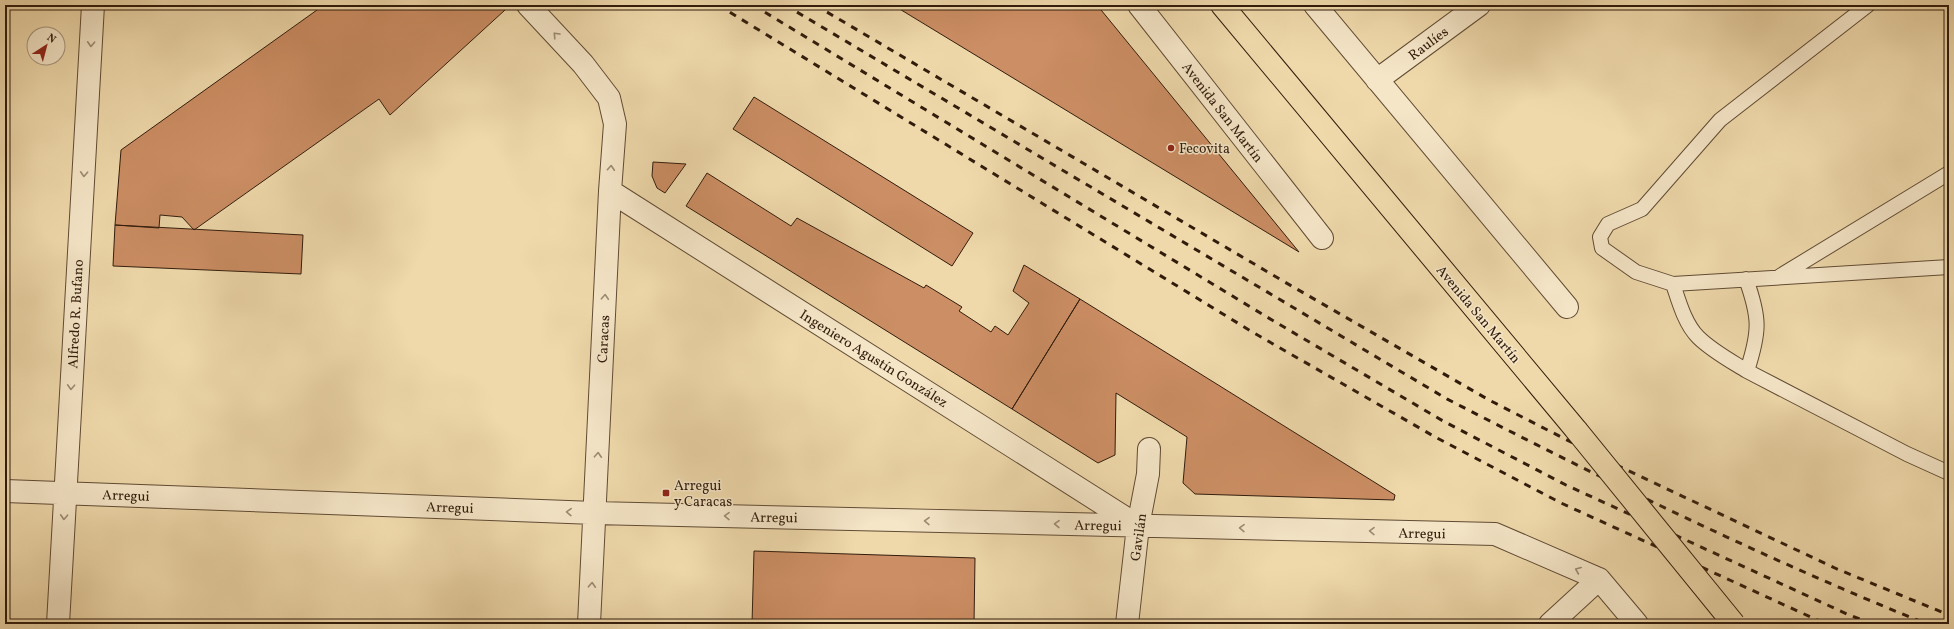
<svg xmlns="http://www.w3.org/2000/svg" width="1954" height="629" font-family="Vollkorn,serif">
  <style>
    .building { fill: #cc8e64; stroke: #311c0c }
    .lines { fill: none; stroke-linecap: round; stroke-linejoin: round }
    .lane-casing { stroke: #604b34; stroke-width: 16 }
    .street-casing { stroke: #604b34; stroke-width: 24 }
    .primary-casing { stroke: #311c0c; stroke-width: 24 }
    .lane { stroke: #f5e6c8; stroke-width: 14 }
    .street { stroke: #f5e6c8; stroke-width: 22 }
    .primary { stroke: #efd9ab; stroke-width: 22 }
    .rail { stroke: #311c0c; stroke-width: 3; stroke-dasharray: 7 7; stroke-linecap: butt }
    .primary-bridge-casing { stroke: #311c0c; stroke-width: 24; stroke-linecap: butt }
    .primary-bridge { stroke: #efd9ab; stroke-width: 22 }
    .oneway { stroke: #9d8b73 }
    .poi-dot { fill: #8f2418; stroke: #f5e6c8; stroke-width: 1.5 }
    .labels { text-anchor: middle; stroke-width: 3; stroke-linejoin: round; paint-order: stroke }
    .street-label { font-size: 14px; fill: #311c0c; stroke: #f5e6c8 }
    .poi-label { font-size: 14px; fill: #311c0c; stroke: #f5e6c8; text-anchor: start }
  </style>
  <rect width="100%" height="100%" fill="#efd9ab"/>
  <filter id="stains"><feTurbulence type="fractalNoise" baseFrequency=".005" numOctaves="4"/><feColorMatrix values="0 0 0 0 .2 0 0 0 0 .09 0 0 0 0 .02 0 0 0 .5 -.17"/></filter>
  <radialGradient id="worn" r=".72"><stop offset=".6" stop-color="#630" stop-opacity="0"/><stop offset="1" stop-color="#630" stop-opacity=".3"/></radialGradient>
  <path class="building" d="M 324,5 L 500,5 L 505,10 L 390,115 L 379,99 L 194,230 L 182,217 L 160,215 L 159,228 L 115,225 L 121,150 Z
    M 893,5 L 1097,5 L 1299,252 L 1166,171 Z
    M 754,97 L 973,233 L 952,266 L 733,129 Z
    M 653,162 L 686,164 L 665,193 L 657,188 L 652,176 Z
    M 707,173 L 791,226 L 797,218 L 924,288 L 926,285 L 962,307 L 959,311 L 991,332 L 995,326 L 1008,335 L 1029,303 L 1013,291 L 1024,265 L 1080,299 L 1012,409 L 686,206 Z
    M 115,225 L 303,235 L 301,274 L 113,266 Z
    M 1080,299 L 1395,495 L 1394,500 L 1195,494 L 1183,483 L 1187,437 L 1116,393 L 1115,455 L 1098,463 L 1012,409 Z
    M 754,551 L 975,558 L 974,624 L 752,624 Z"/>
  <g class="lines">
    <g class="lane-casing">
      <path id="lane" d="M 1868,5 L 1720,120 L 1642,209 L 1608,224 L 1600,237 L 1602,248 L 1636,272 L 1673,284 L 1949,267
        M 1780,276 L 1949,173
        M 1746,279 C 1760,318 1760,331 1747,371
        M 1673,284 C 1679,302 1685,324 1698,337 C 1712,351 1731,361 1747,371 L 1907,454 L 1949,473"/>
    </g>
    <g class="street-casing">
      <path id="street" d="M 528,5 L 583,64 L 609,98 L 615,124 L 610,191 L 589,624
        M 1139,5 L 1322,238
        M 1315,5 L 1567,307
        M 1377,80 L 1479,5
        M 610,191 L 1138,526
        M 5,491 L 595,513 L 1495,534 L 1599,579 L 1637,624
        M 58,624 L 93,5
        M 1127,624 L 1138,526 L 1148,474 L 1149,449
        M 1550,624 L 1599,579"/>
    </g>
    <g class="primary-casing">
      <path id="primary" d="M 1222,5 L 1577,431"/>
    </g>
    <use href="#lane" class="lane"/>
    <use href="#street" class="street"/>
    <use href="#primary" class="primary"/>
    <path class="rail" d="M 718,5 L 1254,333 L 1437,438 L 1561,503 L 1826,624
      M 753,5 L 1267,317 L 1443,421 L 1566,485 L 1847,614 L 1872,624
      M 785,5 L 1447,399 C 1604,480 1763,558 1927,624
      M 815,5 L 1283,281 L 1489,400 L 1612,463 L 1837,569 L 1949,615"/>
    <g class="primary-bridge-casing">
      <path id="primary-bridge" d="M 1577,431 L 1734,624"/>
    </g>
    <use href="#primary-bridge" class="primary-bridge"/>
  </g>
  <defs><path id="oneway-chevron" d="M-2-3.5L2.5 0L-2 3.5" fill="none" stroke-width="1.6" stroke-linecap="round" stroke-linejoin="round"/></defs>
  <g class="oneway">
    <use href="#oneway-chevron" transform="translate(556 35) rotate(-133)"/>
    <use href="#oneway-chevron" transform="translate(91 44) rotate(93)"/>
    <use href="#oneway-chevron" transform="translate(611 168) rotate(-86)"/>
    <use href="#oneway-chevron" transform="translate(84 174) rotate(93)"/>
    <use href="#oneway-chevron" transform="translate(605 297) rotate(-87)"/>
    <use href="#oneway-chevron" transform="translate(71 387) rotate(93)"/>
    <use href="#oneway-chevron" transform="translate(598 455) rotate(-87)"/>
    <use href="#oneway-chevron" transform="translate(569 512) rotate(-178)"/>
    <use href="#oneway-chevron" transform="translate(727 516) rotate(-179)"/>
    <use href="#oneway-chevron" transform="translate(64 517) rotate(93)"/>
    <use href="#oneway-chevron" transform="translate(927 521) rotate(-179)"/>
    <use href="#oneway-chevron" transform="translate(1057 524) rotate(-179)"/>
    <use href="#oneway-chevron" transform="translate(1242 528) rotate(-179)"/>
    <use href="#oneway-chevron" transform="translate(1372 531) rotate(-179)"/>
    <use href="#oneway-chevron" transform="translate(1578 570) rotate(-157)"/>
    <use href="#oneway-chevron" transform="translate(592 585) rotate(-87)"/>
  </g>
  <g class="poi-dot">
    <circle cx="1171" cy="148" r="4"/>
    <rect x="662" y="489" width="8" height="8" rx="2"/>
  </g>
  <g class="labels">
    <g class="street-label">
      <text transform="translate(1428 43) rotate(-37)" y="5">Raulíes</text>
      <text transform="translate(1223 112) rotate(52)" y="5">Avenida San Martín</text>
      <text transform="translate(75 314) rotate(-87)" y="5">Alfredo R. Bufano</text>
      <text transform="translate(1479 314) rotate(50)" y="5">Avenida San Martín</text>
      <text transform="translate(603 339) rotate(-87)" y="5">Caracas</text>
      <text transform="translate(874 358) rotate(32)" y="5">Ingeniero Agustín González</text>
      <text transform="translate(126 495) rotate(2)" y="5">Arregui</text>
      <text transform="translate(450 507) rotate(2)" y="5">Arregui</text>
      <text transform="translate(774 517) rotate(1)" y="5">Arregui</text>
      <text transform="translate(1098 525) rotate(1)" y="5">Arregui</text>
      <text transform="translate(1422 533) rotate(1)" y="5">Arregui</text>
      <text transform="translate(1138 537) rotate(-82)" y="5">Gavilán</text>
    </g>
    <g class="poi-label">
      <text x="1179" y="153">Fecovita</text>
      <text x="674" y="490">Arregui<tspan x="674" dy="16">y Caracas</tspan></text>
    </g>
  </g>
  <rect width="1954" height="629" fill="none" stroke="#efd9ab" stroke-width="20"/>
  <rect x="6" y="6" width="1942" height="617" fill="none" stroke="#311c0c" stroke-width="2"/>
  <rect x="10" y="10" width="1934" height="609" fill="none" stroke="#311c0c"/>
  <g transform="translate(46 46) rotate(36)"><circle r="19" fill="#f5e6c8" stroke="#a7957d"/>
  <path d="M0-3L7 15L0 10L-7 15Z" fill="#8f2418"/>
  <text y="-6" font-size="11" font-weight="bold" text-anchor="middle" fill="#311c0c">N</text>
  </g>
  <rect width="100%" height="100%" filter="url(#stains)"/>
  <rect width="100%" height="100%" fill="url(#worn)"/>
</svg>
